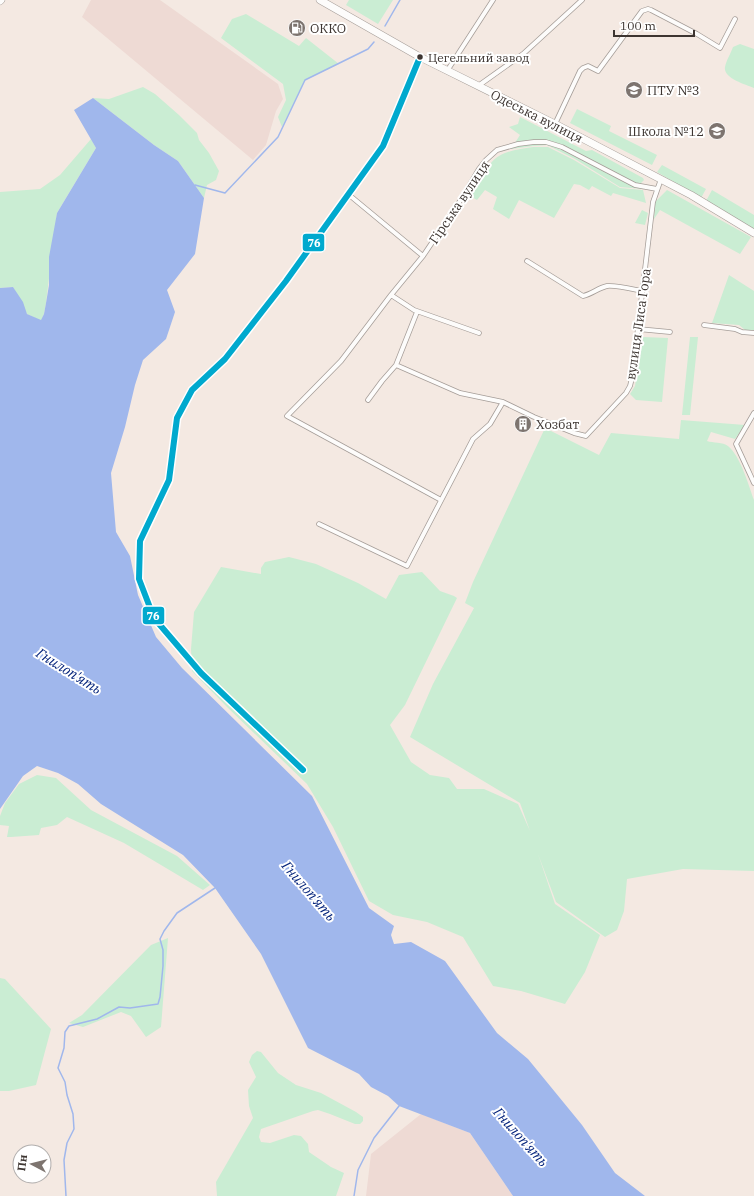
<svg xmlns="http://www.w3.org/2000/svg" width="754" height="1196" font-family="'IBM Plex Serif',serif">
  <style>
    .industrial { fill: #eedad4 }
    .green { fill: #caedd3 }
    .water { fill: #a0b7ec }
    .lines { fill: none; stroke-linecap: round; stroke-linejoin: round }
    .stream { stroke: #a0b7ec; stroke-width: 1.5 }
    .minor-casing { stroke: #a59d98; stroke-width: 5.5 }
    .primary-casing { stroke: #a59d98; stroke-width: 8 }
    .minor { stroke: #fdfcfb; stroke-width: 4 }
    .primary { stroke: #fdfcfb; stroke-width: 7 }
    .bus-1-casing { stroke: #fff; stroke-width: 9 }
    .bus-1 { stroke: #00a9ce; stroke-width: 6 }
    .bus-dot { fill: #3d3531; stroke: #fff; stroke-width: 1.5 }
    .labels { text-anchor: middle; stroke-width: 4; stroke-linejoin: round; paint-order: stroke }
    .bus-label { font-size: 12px; fill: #3d3531; stroke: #fff; text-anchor: start }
    .poi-label { font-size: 13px; fill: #3d3531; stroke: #fff; text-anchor: start }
    .street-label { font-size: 13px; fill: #3d3531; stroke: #fff }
    .water-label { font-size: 14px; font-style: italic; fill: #04237b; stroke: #fff }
    .line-badge { stroke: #fff; stroke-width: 1.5 }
    .badge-label { font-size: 11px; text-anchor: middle; font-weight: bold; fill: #fff }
  </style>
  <rect width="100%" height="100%" fill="#f4e9e2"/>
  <path class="industrial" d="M 91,0 L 160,0 L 278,84 L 283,99 L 276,111 L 266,145 L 253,160 L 82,17 Z
    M 421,1114 L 470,1133 L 513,1196 L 366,1196 L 371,1154 Z"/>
  <path class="green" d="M 349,0 L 393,0 L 378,24 L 346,5 Z
    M 246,14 L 299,46 L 306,38 L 339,64 L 305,80 L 282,127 L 278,117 L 286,100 L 283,84 L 221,38 L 232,19 Z
    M 740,44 L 754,49 L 754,88 C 745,84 723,78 725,67 C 726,61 731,53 733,47 Z
    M 143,87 L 155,94 L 179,115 L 197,133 L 199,140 L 209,153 L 219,171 L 216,180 L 207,185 L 204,198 L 178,161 L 154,145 L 93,98 L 109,99 Z
    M 577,109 L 611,126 L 609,131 L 657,155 L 652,165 L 570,123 Z
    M 520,117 L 586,151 L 592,150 L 643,178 L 644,180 L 641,183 L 643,189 L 620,187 L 575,159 L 547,145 L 533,146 L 511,149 L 520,135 L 509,127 L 518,124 Z
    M 91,139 L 96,148 L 57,213 L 46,303 L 44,314 L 41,321 L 27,314 L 13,287 L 0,288 L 0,192 L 40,189 L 60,175 Z
    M 533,147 L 548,147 L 574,160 L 620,188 L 643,190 L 646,203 L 613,193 L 611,196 L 592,186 L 589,190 L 580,185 L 574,184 L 554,218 L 519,200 L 509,219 L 493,209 L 497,197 L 485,190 L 477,200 L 470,196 C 476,185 488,162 499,156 C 509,150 521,149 533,147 Z
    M 662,165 L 706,189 L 701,198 L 657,172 Z
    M 667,190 L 751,237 L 740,254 L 660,210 L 654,219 L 655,202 Z
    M 712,190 L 754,215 L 754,229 L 706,201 Z
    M 642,210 L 648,213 L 645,225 L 635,223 Z
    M 729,275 L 754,291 L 754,330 L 745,330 L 739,325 L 712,323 Z
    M 643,337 L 668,338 L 662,402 L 636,400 L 630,394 L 635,386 Z
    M 690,337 L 698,337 L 690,415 L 682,415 Z
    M 681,420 L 745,425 L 735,439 L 711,432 L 707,441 C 713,443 723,442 728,446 C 741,457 748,484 754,500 L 754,871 L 683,869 L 627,879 L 624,911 L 617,930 L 605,937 L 556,902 L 538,854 L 555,904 L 600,935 L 585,972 L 565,1004 L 521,991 L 493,986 L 463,937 L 427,922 L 393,915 L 369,901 L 333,827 L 307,784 L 227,707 L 192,671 L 191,649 L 194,612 L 221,567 L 261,574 L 261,568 L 265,562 L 289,557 L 316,564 L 358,583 L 386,599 L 399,575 L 422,572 L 440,591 L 454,596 L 457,598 L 405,705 L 390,725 L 411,762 L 430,775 L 449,778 L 457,789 L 484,789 L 518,804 L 530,831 L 520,803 L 410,737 L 433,684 L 474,608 L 465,603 L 473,582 L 545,428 L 599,455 L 611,433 L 679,439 Z
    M 37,775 L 56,778 L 91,810 L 177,856 L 210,885 L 203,890 L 124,843 L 67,817 L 57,825 L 41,828 L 39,835 L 11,837 L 7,837 L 9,826 L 0,825 L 0,816 L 5,803 L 19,784 Z
    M 168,938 L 161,1027 L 146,1037 L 131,1016 L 121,1012 L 83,1027 L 69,1023 L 82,1015 L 151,945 Z
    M 0,978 L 5,979 L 51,1029 L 36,1085 L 9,1091 L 0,1091 Z
    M 257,1051 L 261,1052 L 278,1073 L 296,1085 L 321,1093 L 356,1112 L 363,1117 L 363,1121 L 360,1124 L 355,1124 L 330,1114 L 318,1110 L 313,1111 L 261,1129 L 259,1137 L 261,1142 L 270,1143 L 294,1135 L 301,1136 L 308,1144 L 309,1152 L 331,1167 L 344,1173 L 336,1196 L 217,1196 L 216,1182 L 253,1118 L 249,1106 L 248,1090 L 256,1077 L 249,1062 L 252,1055 Z"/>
  <path class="water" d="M 93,98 L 154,145 L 178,161 L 204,198 L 195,254 L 167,290 L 175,312 L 166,339 L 143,360 L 135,385 L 125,427 L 111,473 L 116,532 L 130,556 L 138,595 L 156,637 L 182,668 L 312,796 L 369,908 L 394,926 L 391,935 L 394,944 L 411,942 L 445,961 L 497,1033 L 528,1059 L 582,1125 L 615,1173 L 645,1196 L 513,1196 L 470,1133 L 399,1106 L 388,1096 L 371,1087 L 359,1074 L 308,1048 L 261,954 L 215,888 L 183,855 L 101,804 L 78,784 L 58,773 L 37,766 L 23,776 L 0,809 L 0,288 L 13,287 L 23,302 L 27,314 L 41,320 L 44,314 L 46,303 L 49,285 L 49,257 L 57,213 L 96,148 L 74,110 Z"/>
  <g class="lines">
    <path class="stream" d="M 385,26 L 400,0
      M 195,185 L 225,193 L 278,137 L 305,80 L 368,49 L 374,42
      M 66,1196 L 64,1160 L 67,1143 L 74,1129 L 73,1114 L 67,1095 L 65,1082 L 58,1068 L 64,1048 L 65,1032 L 69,1026 L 97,1019 L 119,1007 L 130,1008 L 158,1004 L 160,997 L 163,966 L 163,950 L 160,939 L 164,931 L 177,913 L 215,888
      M 354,1196 L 358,1170 L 374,1138 L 399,1106"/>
    <g class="minor-casing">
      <path id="minor" d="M 447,71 L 493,0
        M 478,86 L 523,54 L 582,0
        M 555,124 L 580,71 L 583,68 L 588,66 L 598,71 L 642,11 L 648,9 L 651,10 L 697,34 L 720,48 L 735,19
        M 348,194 L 423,256
        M 527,261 L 583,296 C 592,294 598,288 607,286 C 616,285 632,289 642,291
        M 391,295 L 414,310 L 479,333
        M 704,325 L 735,329 L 742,332 L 754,333
        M 638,329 L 670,332
        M 396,365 L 460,393 L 503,402 L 534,417 L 574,433 L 586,436 L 626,393 L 630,386 L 632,378 L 653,202 L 661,179
        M 368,400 L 382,381 L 396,365 L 417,312
        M 754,413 L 736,444 L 754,483
        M 441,500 L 287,416 L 341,361 L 391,295 L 423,256 L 462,198 L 479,169 L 486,160 L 497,150 L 518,144 L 534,142 L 546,142 L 562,147 L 635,185 L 657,189
        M 319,524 L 407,566 L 473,439 L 490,424 L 503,402
        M 303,770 L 201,673 L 154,618 L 139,579 L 140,541 L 169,480 L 177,418 L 192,390 L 225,359 L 286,281 L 383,146 L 420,57"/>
    </g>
    <g class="primary-casing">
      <path id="primary" d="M 320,0 L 420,57 L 555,124 L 691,195 L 754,233
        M 0,1 L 1,0"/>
    </g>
    <use href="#minor" class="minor"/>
    <use href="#primary" class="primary"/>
    <g class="bus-1-casing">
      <path id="bus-1" d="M 303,770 L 201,673 L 154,618 L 139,579 L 140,541 L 169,480 L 177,418 L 192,390 L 225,359 L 286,281 L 383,146 L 420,57"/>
    </g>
    <use href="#bus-1" class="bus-1"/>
  </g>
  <defs>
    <g id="fuel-disc" transform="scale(0.9)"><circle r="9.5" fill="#7d746f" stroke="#fff"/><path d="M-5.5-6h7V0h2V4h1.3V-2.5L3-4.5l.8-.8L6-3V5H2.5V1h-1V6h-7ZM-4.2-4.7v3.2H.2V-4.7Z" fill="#fff"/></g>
    <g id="university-disc" transform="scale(0.9)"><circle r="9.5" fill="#7d746f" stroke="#fff"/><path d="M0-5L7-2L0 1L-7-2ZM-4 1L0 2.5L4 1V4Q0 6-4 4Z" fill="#fff"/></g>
    <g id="school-disc" transform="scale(0.9)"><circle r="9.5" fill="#7d746f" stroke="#fff"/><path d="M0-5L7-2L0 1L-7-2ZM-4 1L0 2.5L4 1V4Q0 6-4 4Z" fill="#fff"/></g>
    <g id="building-disc" transform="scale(0.9)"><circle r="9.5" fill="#7d746f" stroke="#fff"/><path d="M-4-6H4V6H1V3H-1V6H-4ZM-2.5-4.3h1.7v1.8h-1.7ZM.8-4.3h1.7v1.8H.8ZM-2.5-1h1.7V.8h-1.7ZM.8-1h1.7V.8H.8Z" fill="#fff"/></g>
  </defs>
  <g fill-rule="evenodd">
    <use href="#fuel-disc" x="297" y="28"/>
    <use href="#university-disc" x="634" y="90"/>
    <use href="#school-disc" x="717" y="131"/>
    <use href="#building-disc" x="523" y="424"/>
  </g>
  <circle class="bus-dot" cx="420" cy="57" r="3.5"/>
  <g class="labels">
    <g class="bus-label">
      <text x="428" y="62">Цегельний завод</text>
    </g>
    <g class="poi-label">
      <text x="310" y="33">ОККО</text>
      <text x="647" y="95">ПТУ №3</text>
      <text x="704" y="136" text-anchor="end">Школа №12</text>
      <text x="536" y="429">Хозбат</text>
    </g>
    <g class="street-label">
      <text transform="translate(537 116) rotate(27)" y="5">Одеська вулиця</text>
      <text transform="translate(459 202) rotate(-56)" y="5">Гірська вулиця</text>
      <text transform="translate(638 324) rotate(-82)" y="5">вулиця Лиса Гора</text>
    </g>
    <g class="water-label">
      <text transform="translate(69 671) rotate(32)" y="5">Гнилоп'ять</text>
      <text transform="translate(309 891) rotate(49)" y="5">Гнилоп'ять</text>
      <text transform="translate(521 1137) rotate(48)" y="5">Гнилоп'ять</text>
    </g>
  </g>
  <g class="line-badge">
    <rect x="302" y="233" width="23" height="19" rx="4" fill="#00a9ce"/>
    <rect x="142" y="606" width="23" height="19" rx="4" fill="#00a9ce"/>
  </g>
  <g class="badge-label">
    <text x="314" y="247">76</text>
    <text x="153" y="620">76</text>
  </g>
  <g transform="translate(32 1164) rotate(277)"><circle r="19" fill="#ffffff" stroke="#b1aead"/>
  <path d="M0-3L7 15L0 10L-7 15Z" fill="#7d746f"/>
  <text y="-6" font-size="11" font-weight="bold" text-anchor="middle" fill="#3d3531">Пн</text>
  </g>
  <path d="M614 30v6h80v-6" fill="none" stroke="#3d3531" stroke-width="2"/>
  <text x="620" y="30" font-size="12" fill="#3d3531" stroke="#ffffff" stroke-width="3" paint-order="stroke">100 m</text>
</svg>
